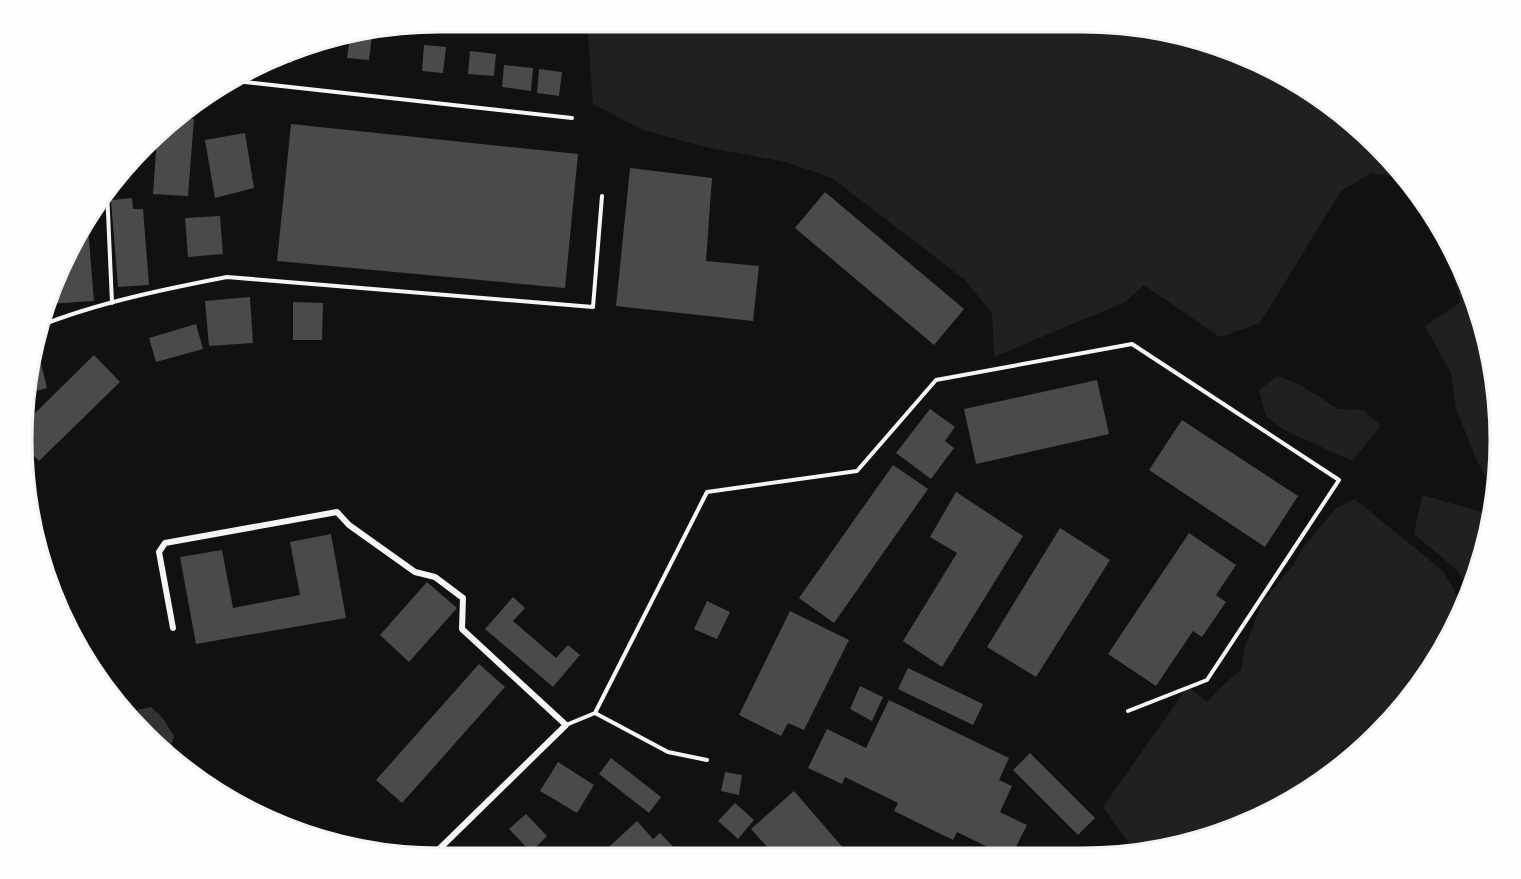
<svg xmlns="http://www.w3.org/2000/svg" width="1521" height="879" font-family="'Alegreya Sans',sans-serif">
  <style>
    .green { fill: #202020 }
    .water { fill: #333 }
    .building { fill: #4a4a4a }
    .lines { fill: none; stroke-linecap: round; stroke-linejoin: round }
    .service { stroke: #f5f5f5; stroke-width: 4 }
    .minor { stroke: #f5f5f5; stroke-width: 6 }
    .rim { fill: none; stroke: #f5f5f5; stroke-width: 3 }
  </style>
  <rect width="100%" height="100%" fill="#111"/>
  <path class="green" d="M 587,21 L 1109,22 L 1216,43 L 1314,91 L 1377,143 L 1405,178 L 1371,173 L 1341,191 L 1260,323 L 1220,337 L 1144,285 L 1125,302 L 994,357 L 992,313 L 965,280 L 832,178 L 785,162 L 705,147 L 643,130 L 593,104 Z
    M 1460,264 L 1468,279 L 1492,358 L 1500,439 L 1492,521 L 1471,591 L 1457,570 L 1414,534 L 1422,495 L 1488,514 L 1492,489 L 1476,459 L 1456,408 L 1451,373 L 1425,326 L 1461,302 L 1454,279 Z
    M 1277,376 L 1299,384 L 1338,409 L 1363,410 L 1381,426 L 1352,461 L 1284,430 L 1266,416 L 1259,390 Z
    M 1355,499 L 1444,572 L 1464,608 L 1430,672 L 1377,736 L 1291,802 L 1216,836 L 1135,852 L 1103,807 L 1188,686 L 1207,702 L 1223,685 L 1241,670 L 1245,647 L 1263,601 L 1293,565 L 1305,545 L 1336,508 Z"/>
  <path class="water" d="M 151,707 L 162,717 L 174,736 L 169,754 L 123,713 Z"/>
  <path class="building" d="M 510,21 L 528,21 L 527,31 L 509,29 Z
    M 363,34 L 372,35 L 369,60 L 347,58 L 350,36 Z
    M 424,45 L 446,47 L 443,73 L 422,71 Z
    M 292,50 L 293,50 L 292,63 L 271,61 Z
    M 470,51 L 496,54 L 494,76 L 468,74 Z
    M 504,65 L 533,68 L 531,91 L 502,87 Z
    M 539,69 L 562,72 L 559,96 L 537,93 Z
    M 176,117 L 194,119 L 188,196 L 153,194 L 157,137 Z
    M 291,124 L 578,154 L 565,288 L 277,261 Z
    M 245,133 L 254,188 L 215,198 L 205,140 Z
    M 630,168 L 712,178 L 706,261 L 759,266 L 753,321 L 616,306 Z
    M 825,192 L 964,309 L 934,345 L 795,228 Z
    M 132,198 L 133,209 L 143,209 L 149,285 L 118,287 L 111,200 Z
    M 87,216 L 94,301 L 47,304 L 48,302 Z
    M 220,216 L 223,254 L 188,257 L 185,218 Z
    M 250,297 L 253,343 L 209,346 L 205,301 Z
    M 293,302 L 323,303 L 322,340 L 293,340 Z
    M 196,324 L 203,349 L 156,362 L 149,338 Z
    M 94,355 L 120,382 L 39,461 L 24,446 L 26,422 Z
    M 40,359 L 47,388 L 29,393 L 32,361 Z
    M 1097,380 L 1109,434 L 976,464 L 964,409 Z
    M 930,409 L 955,427 L 945,441 L 954,448 L 931,479 L 896,453 Z
    M 1182,420 L 1298,496 L 1265,547 L 1149,470 Z
    M 893,465 L 928,489 L 834,623 L 799,598 Z
    M 956,492 L 1023,536 L 942,667 L 903,641 L 957,553 L 930,537 Z
    M 1060,528 L 1110,560 L 1036,677 L 987,647 Z
    M 1189,533 L 1236,565 L 1216,595 L 1226,602 L 1202,637 L 1193,631 L 1156,686 L 1108,654 Z
    M 331,534 L 346,618 L 196,644 L 180,557 L 222,550 L 233,608 L 300,595 L 290,542 Z
    M 427,582 L 457,608 L 409,662 L 380,635 Z
    M 513,597 L 525,608 L 513,621 L 556,658 L 568,645 L 580,655 L 553,687 L 485,629 Z
    M 707,601 L 730,612 L 717,639 L 694,629 Z
    M 790,611 L 849,640 L 804,730 L 788,723 L 781,736 L 739,715 Z
    M 479,664 L 505,687 L 402,803 L 376,780 Z
    M 908,668 L 983,704 L 973,725 L 898,689 Z
    M 860,686 L 883,697 L 872,721 L 850,709 Z
    M 889,700 L 1009,758 L 999,780 L 1012,786 L 1000,812 L 1027,825 L 1011,857 L 1008,857 L 957,832 L 953,840 L 894,811 L 898,803 L 845,777 L 842,784 L 808,768 L 827,729 L 866,748 Z
    M 1030,753 L 1095,818 L 1078,835 L 1013,770 Z
    M 611,758 L 661,797 L 649,813 L 599,774 Z
    M 558,762 L 594,785 L 577,813 L 540,791 Z
    M 725,772 L 742,775 L 739,795 L 721,791 Z
    M 794,791 L 851,857 L 776,857 L 751,829 Z
    M 735,803 L 754,820 L 738,839 L 718,821 Z
    M 526,814 L 547,836 L 531,852 L 509,829 Z
    M 637,821 L 653,839 L 660,833 L 683,857 L 598,857 Z"/>
  <g class="lines">
    <path class="service" d="M 235,81 L 572,118
      M 107,190 L 112,303
      M 37,327 C 96,303 165,289 227,277 L 593,307 L 602,196
      M 595,713 L 707,492 L 857,471 L 936,380 L 1132,344 L 1339,480 L 1207,680 L 1128,711
      M 566,725 L 595,713 L 668,752 L 707,760"/>
    <path class="minor" d="M 173,628 L 159,552 L 165,543 L 337,512 L 349,525 L 415,572 L 435,577 L 463,598 L 462,629 L 566,725 L 431,857"/>
  </g>
  <path d="M0 0H1521V879H0ZM440 32H1082A408 408 0 0 1 1490 440V440A408 408 0 0 1 1082 848H440A408 408 0 0 1 32 440V440A408 408 0 0 1 440 32Z" fill="#fefefe" fill-rule="evenodd"/>
  <path class="rim" d="M440 32H1082A408 408 0 0 1 1490 440V440A408 408 0 0 1 1082 848H440A408 408 0 0 1 32 440V440A408 408 0 0 1 440 32Z"/>
</svg>
